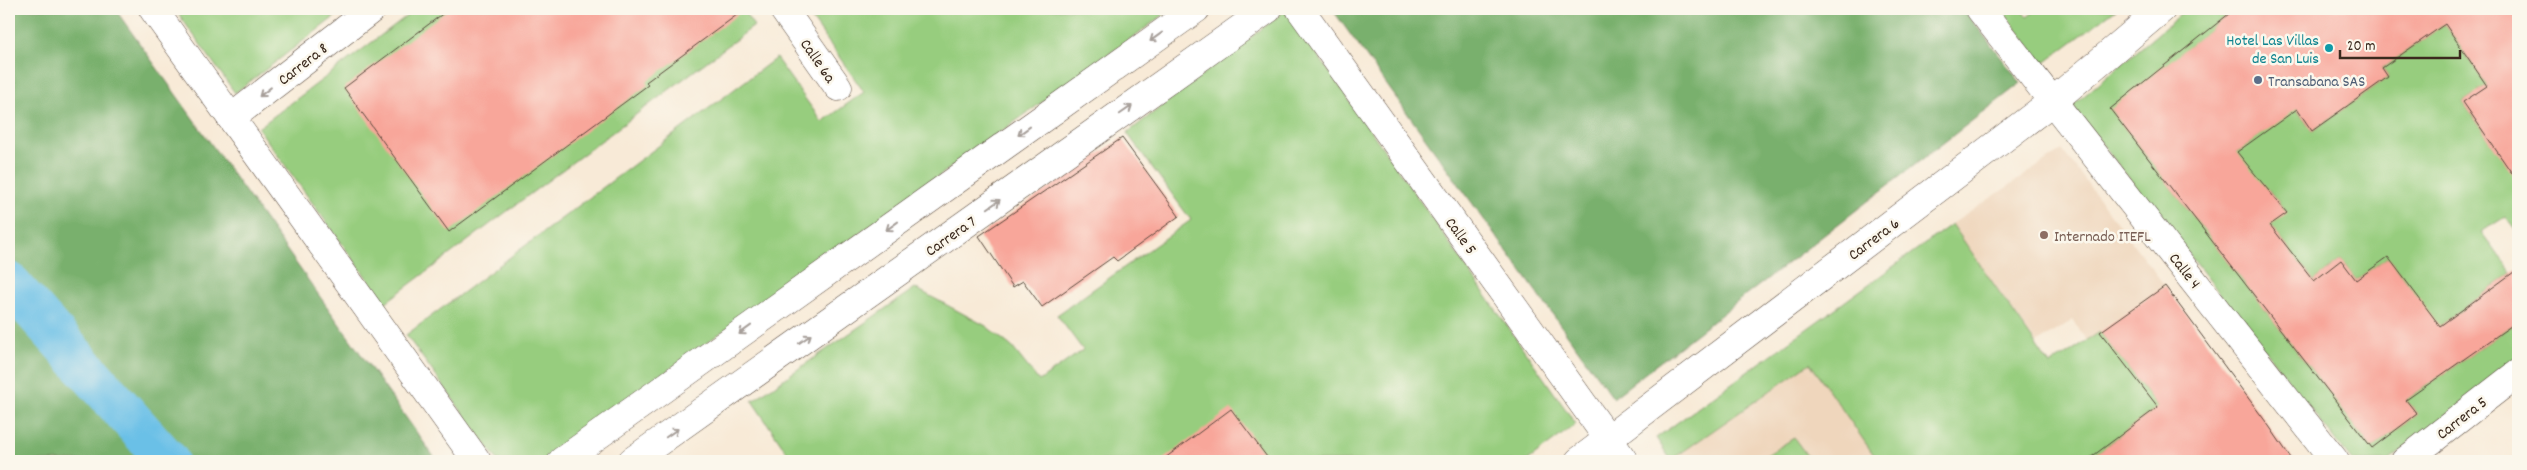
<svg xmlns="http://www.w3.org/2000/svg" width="2527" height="470" font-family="Dekko,sans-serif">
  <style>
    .built { fill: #efd6bc }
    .green { fill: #97cd7e; stroke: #697c4e }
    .forest { fill: #79b06d; stroke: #5a6d46 }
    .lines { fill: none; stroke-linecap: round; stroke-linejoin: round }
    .canal { stroke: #6ac0e7; stroke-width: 42 }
    .building { fill: #f8a69a }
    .street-casing { stroke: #57473a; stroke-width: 29 }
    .secondary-casing { stroke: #57473a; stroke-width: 29 }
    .street { stroke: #fff; stroke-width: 28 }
    .secondary { stroke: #fff; stroke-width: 28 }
    .oneway { stroke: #a79f9a }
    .culture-dot { fill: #0f9aa8; stroke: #fbf7ec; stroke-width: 2 }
    .service-dot { fill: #5c6f8a; stroke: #fbf7ec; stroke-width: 2 }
    .education-dot { fill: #8d6e63; stroke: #fbf7ec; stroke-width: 2 }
    .labels { text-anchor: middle; stroke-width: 5; stroke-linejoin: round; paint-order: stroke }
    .culture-label { font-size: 16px; fill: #0d838f; stroke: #fbf7ec; text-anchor: end }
    .street-label { font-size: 16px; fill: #3b2a1e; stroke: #fbf7ec }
    .service-label { font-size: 16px; fill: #4e5e75; stroke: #fbf7ec; text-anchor: start }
    .education-label { font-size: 16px; fill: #785e54; stroke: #fbf7ec; text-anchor: start }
  </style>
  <rect width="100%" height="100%" fill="#fbf7ec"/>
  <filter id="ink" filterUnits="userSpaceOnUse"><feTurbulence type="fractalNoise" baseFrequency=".02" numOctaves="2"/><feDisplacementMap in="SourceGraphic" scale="10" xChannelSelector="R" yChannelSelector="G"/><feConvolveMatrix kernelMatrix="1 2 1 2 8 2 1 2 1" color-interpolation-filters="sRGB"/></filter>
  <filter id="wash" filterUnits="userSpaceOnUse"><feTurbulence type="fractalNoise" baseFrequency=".0096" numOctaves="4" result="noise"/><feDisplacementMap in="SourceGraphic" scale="20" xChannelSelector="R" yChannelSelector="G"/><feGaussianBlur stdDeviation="1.12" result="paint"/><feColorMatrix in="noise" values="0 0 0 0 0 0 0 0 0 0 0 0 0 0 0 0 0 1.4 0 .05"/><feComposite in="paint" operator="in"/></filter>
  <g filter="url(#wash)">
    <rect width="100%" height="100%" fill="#f8ead7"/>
    <path class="built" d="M 2062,150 L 2165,286 L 2087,341 L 2073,320 L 2036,343 L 1952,224 Z
      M 1810,363 L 1878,461 L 1811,461 L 1794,438 L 1757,461 L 1671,460 Z"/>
    <path class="green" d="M 175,9 L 345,9 L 235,93 Z
      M 416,9 L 742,9 L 754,26 L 385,303 L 258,128 Z
      M 805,9 L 1172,9 L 542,461 L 498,461 L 406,335 L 776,58 L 822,122 L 864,92 Z
      M 2001,9 L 2020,9 L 2027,17 L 2038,9 L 2116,9 L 2043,64 Z
      M 2187,9 L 2235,9 L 2111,110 L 2372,448 L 2417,414 L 2406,400 L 2518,321 L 2518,359 L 2389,461 L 2352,461 L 2072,106 Z
      M 1286,10 L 1576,424 L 1527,461 L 793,461 L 752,401 L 915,288 L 986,326 L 1012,347 L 1039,381 L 1083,350 L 1057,315 L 1191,220 L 1127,133 Z
      M 2445,24 L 2487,86 L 2463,102 L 2514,175 L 2518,172 L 2518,234 L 2505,217 L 2481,232 L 2512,273 L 2433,331 L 2415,293 L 2388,257 L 2356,280 L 2341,260 L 2314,281 L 2270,225 L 2286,212 L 2268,189 L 2220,165 L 2296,108 L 2312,131 L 2388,77 L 2382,68 Z
      M 1952,224 L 2050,365 L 2100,332 L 2158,407 L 2086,461 L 1878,461 L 1810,363 L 1671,460 L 1656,438 Z
      M 1794,438 L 1811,461 L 1757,461 Z"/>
    <path class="forest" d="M 9,9 L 115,9 L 437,461 L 9,461 Z
      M 1332,9 L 1963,9 L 2021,83 L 1613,398 Z"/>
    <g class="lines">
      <path class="canal" d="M 9,283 L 168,461"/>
    </g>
    <g id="blocks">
      <path class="building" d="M 449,9 L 745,9 L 646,82 L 648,85 L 449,232 L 344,88 Z
        M 2235,9 L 2518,9 L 2518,182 L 2463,102 L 2487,86 L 2445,24 L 2382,68 L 2388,77 L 2312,131 L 2297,109 L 2237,152 L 2287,213 L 2270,225 L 2314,281 L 2341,260 L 2356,280 L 2388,257 L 2440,326 L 2518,269 L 2518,321 L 2406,400 L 2417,414 L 2372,448 L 2110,109 Z
        M 1122,138 L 1179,216 L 1117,261 L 1113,257 L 1042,307 L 1023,281 L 1013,287 L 979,236 Z
        M 2165,286 L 2269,426 L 2293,461 L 2086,461 L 2158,407 L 2100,332 Z
        M 1231,409 L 1270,461 L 1161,461 Z"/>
    </g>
  </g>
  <g filter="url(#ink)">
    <use href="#blocks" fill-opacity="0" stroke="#57473a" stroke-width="1"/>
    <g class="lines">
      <g class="street-casing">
        <path id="street" d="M 783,9 L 838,87
          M 1300,9 L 1624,461
          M 1980,9 L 2335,461
          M 231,118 L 372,9
          M 562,461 L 1196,9
          M 632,461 L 1268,9
          M 2405,461 L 2518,373"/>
      </g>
      <g class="secondary-casing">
        <path id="secondary" d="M 153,9 L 477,461
          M 1579,461 L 2053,101 L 2162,9"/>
      </g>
      <use href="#street" class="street"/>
      <use href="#secondary" class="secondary"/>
    </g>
    <defs><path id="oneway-shaft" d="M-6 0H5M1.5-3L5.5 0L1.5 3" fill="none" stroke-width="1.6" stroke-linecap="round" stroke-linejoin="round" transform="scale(1.25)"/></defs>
    <g class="oneway">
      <use href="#oneway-shaft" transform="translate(1156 37) rotate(144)"/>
      <use href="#oneway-shaft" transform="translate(265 92) rotate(142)"/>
      <use href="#oneway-shaft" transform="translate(1126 110) rotate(-35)"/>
      <use href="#oneway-shaft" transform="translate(1024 131) rotate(144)"/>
      <use href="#oneway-shaft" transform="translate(994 204) rotate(-35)"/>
      <use href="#oneway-shaft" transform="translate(892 226) rotate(144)"/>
      <use href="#oneway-shaft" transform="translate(745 330) rotate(144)"/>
      <use href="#oneway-shaft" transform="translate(805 339) rotate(-35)"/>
      <use href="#oneway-shaft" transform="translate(672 433) rotate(-35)"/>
    </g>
  </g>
  <circle class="culture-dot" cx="2329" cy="48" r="5"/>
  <circle class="service-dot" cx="2258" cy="80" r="5"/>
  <circle class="education-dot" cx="2044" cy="235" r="5"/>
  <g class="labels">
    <g class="culture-label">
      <text x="2319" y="45">Hotel Las Villas<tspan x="2319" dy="18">de San Luis</tspan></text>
    </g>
    <g class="street-label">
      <text transform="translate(819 60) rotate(55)" y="6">Calle 6a</text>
      <text transform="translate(302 63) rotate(-38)" y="6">Carrera 8</text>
      <text transform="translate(950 235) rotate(-35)" y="6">Carrera 7</text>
      <text transform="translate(1462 235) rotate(54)" y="6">Calle 5</text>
      <text transform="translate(1873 238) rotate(-37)" y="6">Carrera 6</text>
      <text transform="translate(2186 270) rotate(52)" y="6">Calle 4</text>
      <text transform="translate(2461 417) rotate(-38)" y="6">Carrera 5</text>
    </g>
    <g class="service-label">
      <text x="2268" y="86">Transabana SAS</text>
    </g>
    <g class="education-label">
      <text x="2054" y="241">Internado ITEFL</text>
    </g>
  </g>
  <rect width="2527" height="470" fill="none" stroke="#fbf7ec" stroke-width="30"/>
  <path d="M2340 50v8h120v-8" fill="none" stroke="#3b2a1e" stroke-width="2.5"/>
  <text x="2347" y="50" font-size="15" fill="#3b2a1e" stroke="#fbf7ec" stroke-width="4" paint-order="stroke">20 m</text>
</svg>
